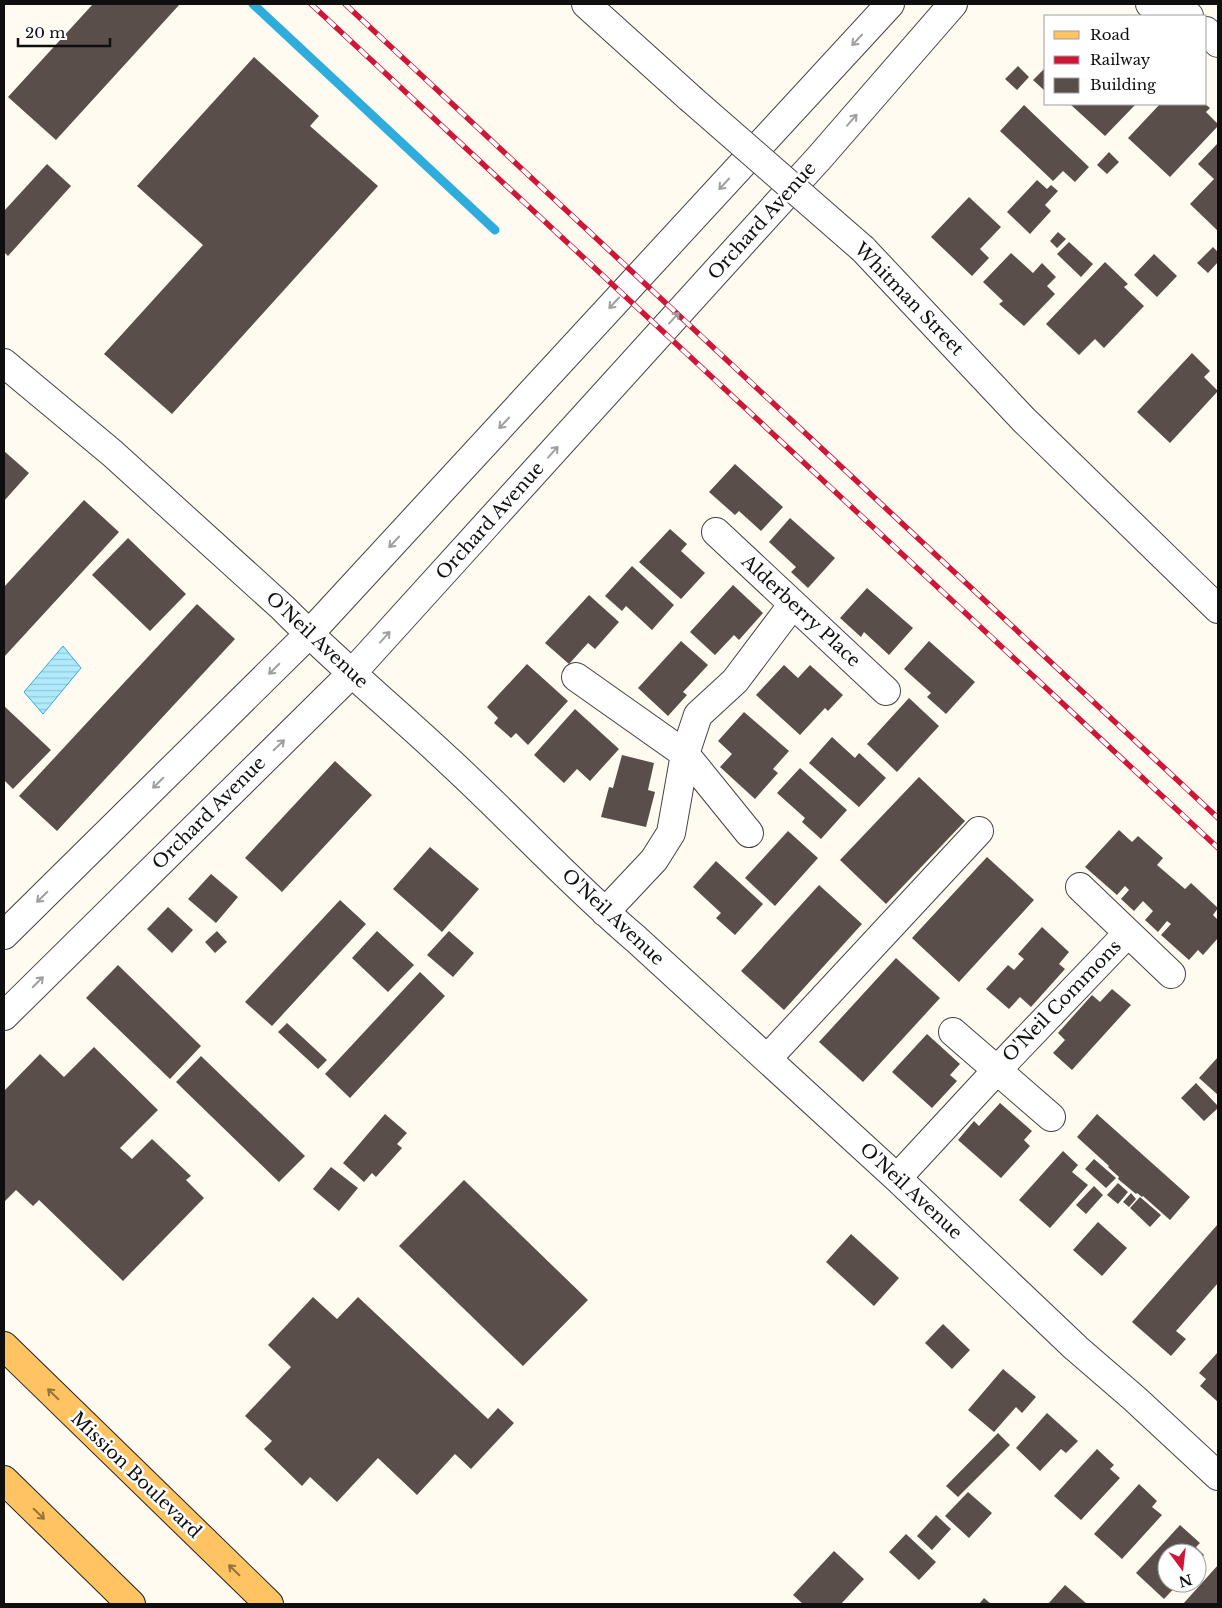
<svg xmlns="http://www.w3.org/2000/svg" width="1222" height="1608" font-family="'Libre Baskerville',serif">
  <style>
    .water { fill: url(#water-rules); stroke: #2eaddd }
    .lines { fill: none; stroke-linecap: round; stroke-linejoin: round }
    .stream { stroke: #2eaddd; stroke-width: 9 }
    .building { fill: #594e4a }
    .minor-casing { stroke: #424242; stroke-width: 30 }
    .tertiary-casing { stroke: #424242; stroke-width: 30 }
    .primary-casing { stroke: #202020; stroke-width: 30 }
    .minor { stroke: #fff; stroke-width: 28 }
    .tertiary { stroke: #fff; stroke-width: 28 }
    .primary { stroke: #ffc461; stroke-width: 28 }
    .rail-casing { stroke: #d01637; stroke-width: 5.5 }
    .rail { stroke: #fff; stroke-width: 4; stroke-dasharray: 11; stroke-linecap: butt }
    .tertiary-bridge-casing { stroke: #424242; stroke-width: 30; stroke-linecap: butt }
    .tertiary-bridge { stroke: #fff; stroke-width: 28 }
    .oneway { stroke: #9f9f9f }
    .oneway2 { stroke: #93733c }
    .labels { text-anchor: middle; stroke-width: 5; stroke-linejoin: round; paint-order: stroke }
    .street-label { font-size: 18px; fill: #0f0f0f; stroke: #fff }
  </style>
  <defs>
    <pattern id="water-rules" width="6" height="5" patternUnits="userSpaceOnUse" patternTransform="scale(1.25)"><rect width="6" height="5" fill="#afeafd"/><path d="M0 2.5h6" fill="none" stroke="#95c8d8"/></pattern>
  </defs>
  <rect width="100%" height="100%" fill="#fffbf1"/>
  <path class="water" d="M 63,646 L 81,668 L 43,714 L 24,692 Z"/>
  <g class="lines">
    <path class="stream" d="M 253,4 L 495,230"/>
  </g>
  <path class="building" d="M 93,4 L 180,4 L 56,140 L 8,97 Z
    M 254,57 L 319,116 L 310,126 L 378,186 L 172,414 L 104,354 L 203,245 L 137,186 Z
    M 1018,66 L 1029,77 L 1017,90 L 1005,79 Z
    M 1046,67 L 1046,92 L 1033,80 Z
    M 1070,104 L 1136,104 L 1105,136 Z
    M 1160,104 L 1205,104 L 1210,108 L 1206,112 L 1218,124 L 1218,126 L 1170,177 L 1128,138 Z
    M 1024,105 L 1089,167 L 1075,182 L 1063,171 L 1053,181 L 1000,131 Z
    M 1218,143 L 1218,231 L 1190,204 L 1214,179 L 1198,164 Z
    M 1109,152 L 1119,162 L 1107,174 L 1097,165 Z
    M 47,164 L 71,186 L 8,256 L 4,252 L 4,211 Z
    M 1037,180 L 1047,189 L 1051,185 L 1058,191 L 1045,205 L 1051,211 L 1030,234 L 1007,212 Z
    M 969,197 L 1001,227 L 980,249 L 989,258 L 972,276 L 931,237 Z
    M 1058,232 L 1066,239 L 1057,248 L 1050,241 Z
    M 1069,242 L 1093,264 L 1081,277 L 1057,254 Z
    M 1213,247 L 1218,252 L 1218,262 L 1208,273 L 1197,263 Z
    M 1011,253 L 1033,273 L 1042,263 L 1056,277 L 1047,286 L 1055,294 L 1024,326 L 999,304 L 1003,301 L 983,282 Z
    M 1154,254 L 1177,276 L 1157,297 L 1134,275 Z
    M 1105,262 L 1128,284 L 1124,287 L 1144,306 L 1104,348 L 1095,339 L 1079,355 L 1046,324 Z
    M 1192,353 L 1210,371 L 1204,377 L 1218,391 L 1170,443 L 1137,412 Z
    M 4,451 L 29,473 L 4,501 Z
    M 735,464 L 783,507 L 761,531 L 739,511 L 735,515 L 709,492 Z
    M 84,500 L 119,532 L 4,657 L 4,587 Z
    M 790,518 L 835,558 L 808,588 L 791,572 L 796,567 L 769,542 Z
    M 670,529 L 687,544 L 681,551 L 705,573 L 681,599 L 639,562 Z
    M 128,538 L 186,594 L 150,631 L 92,575 Z
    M 632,566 L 674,605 L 652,630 L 626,606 L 622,611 L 605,596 Z
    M 733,585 L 763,613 L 739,640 L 734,635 L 715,655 L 690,632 Z
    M 867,588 L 913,628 L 889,655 L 864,632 L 861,637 L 840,618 Z
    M 589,595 L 619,622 L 595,649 L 588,643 L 569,664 L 545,643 Z
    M 197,604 L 235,639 L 57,831 L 19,796 Z
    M 681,641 L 708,665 L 683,692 L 687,695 L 668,716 L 638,688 Z
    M 929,641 L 975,682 L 946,714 L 927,697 L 931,693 L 904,669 Z
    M 527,664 L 568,701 L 528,745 L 516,733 L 511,738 L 494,723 L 498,718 L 487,707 Z
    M 784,665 L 798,678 L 810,665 L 843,695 L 828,711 L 825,708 L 800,735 L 756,695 Z
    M 909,698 L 939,726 L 897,772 L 867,744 Z
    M 4,706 L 51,750 L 13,789 L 4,780 Z
    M 575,709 L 619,749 L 590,781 L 577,769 L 564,783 L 534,755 Z
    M 744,712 L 789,751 L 773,769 L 778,773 L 755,799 L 720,767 L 732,754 L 718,741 Z
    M 832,737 L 855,758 L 859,753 L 886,778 L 859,807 L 809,763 Z
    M 622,755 L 654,763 L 648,790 L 655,792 L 646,827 L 601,817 L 609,787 L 613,788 Z
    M 335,761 L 372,795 L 282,892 L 245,858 Z
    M 800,768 L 847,810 L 821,839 L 802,822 L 805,818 L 777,793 Z
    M 919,777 L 965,821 L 886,904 L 840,860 Z
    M 1119,830 L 1132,842 L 1138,836 L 1163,858 L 1157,865 L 1185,889 L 1191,883 L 1218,908 L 1213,915 L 1218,920 L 1218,938 L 1203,955 L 1198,950 L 1189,960 L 1161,935 L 1171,924 L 1167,921 L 1158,932 L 1145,920 L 1153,911 L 1143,901 L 1134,911 L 1121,899 L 1129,890 L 1125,886 L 1117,895 L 1085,867 Z
    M 788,831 L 818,858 L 775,906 L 745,878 Z
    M 430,847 L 479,889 L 442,932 L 393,889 Z
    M 987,857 L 1034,900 L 959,982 L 912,938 Z
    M 716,861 L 763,904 L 735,935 L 716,918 L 721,913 L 693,887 Z
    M 211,874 L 238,897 L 216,923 L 188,899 Z
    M 819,885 L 862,924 L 784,1010 L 741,971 Z
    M 340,900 L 366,924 L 272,1026 L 245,1002 Z
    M 168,907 L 193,930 L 172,953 L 147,929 Z
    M 1042,927 L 1069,952 L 1059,964 L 1065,969 L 1031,1007 L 1020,997 L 1009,1009 L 986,989 L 1008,965 L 1014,970 L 1024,959 L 1018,954 Z
    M 217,931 L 227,942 L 215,953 L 205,942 Z
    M 377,931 L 414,965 L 388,992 L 352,958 Z
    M 449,931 L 474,953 L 453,977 L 427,955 Z
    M 896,958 L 940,998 L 863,1082 L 819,1042 Z
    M 118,965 L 201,1046 L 170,1079 L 86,998 Z
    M 420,972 L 445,996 L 350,1098 L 325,1074 Z
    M 1112,989 L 1131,1005 L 1072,1070 L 1053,1053 L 1065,1040 L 1058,1033 L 1092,995 L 1100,1002 Z
    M 287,1023 L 327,1060 L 318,1069 L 278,1032 Z
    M 927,1034 L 960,1064 L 950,1075 L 957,1081 L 932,1108 L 892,1072 Z
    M 94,1047 L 158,1110 L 120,1148 L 132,1159 L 152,1139 L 191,1176 L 186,1180 L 204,1198 L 123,1281 L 39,1200 L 33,1206 L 16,1190 L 4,1202 L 4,1091 L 40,1054 L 64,1077 Z
    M 201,1056 L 305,1156 L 279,1182 L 176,1082 Z
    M 1218,1057 L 1218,1095 L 1199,1078 Z
    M 1196,1083 L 1218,1106 L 1218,1108 L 1204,1121 L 1181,1098 Z
    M 1000,1103 L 1032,1131 L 1024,1140 L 1030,1146 L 1001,1178 L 958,1140 L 974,1121 L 979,1126 Z
    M 385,1114 L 407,1133 L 397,1144 L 402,1148 L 376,1177 L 372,1173 L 364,1182 L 343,1163 Z
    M 1097,1114 L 1190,1197 L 1170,1220 L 1143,1196 L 1142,1197 L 1137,1193 L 1136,1194 L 1118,1179 L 1119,1177 L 1108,1167 L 1109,1166 L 1077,1137 Z
    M 1063,1151 L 1078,1165 L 1072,1172 L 1088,1185 L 1050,1228 L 1019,1200 Z
    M 1094,1159 L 1116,1178 L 1106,1188 L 1085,1169 Z
    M 331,1167 L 358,1188 L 339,1211 L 313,1189 Z
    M 464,1180 L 588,1300 L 523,1366 L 399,1246 Z
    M 1118,1183 L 1128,1192 L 1118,1204 L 1107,1195 Z
    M 1094,1186 L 1103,1195 L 1086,1214 L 1076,1205 Z
    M 1131,1193 L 1136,1199 L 1129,1207 L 1123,1202 Z
    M 1140,1197 L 1161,1215 L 1150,1227 L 1130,1208 Z
    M 1098,1222 L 1127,1248 L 1102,1276 L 1073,1250 Z
    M 1218,1224 L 1218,1283 L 1176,1331 L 1186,1339 L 1171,1356 L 1132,1322 Z
    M 851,1234 L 899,1278 L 874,1306 L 826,1262 Z
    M 313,1297 L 337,1319 L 358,1297 L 488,1419 L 498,1408 L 514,1423 L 471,1469 L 455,1454 L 417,1495 L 378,1458 L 337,1502 L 310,1477 L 302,1486 L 264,1449 L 272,1441 L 245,1416 L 291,1367 L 268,1345 Z
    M 943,1324 L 970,1350 L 952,1369 L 925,1343 Z
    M 1218,1352 L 1218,1402 L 1200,1386 L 1206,1379 L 1199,1373 Z
    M 1003,1369 L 1036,1397 L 1022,1413 L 1016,1407 L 994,1432 L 968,1410 Z
    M 1047,1413 L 1078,1441 L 1066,1453 L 1061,1449 L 1040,1471 L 1016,1448 Z
    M 998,1433 L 1010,1445 L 958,1497 L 946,1486 Z
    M 1097,1449 L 1114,1465 L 1110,1469 L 1120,1478 L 1081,1520 L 1054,1496 Z
    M 1139,1484 L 1157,1501 L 1152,1507 L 1162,1515 L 1122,1559 L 1094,1534 Z
    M 968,1492 L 992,1513 L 969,1538 L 945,1516 Z
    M 936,1515 L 951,1529 L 932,1550 L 917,1536 Z
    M 1180,1525 L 1200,1543 L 1196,1547 L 1204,1555 L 1197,1563 L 1197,1553 L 1167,1553 L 1167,1583 L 1179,1583 L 1164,1599 L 1136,1573 Z
    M 906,1534 L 936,1562 L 919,1580 L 889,1552 Z
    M 834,1551 L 864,1579 L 841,1604 L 803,1604 L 793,1595 Z
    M 1218,1565 L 1218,1604 L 1183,1604 Z
    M 1065,1585 L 1087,1604 L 1048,1604 Z
    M 984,1598 L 991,1604 L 979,1604 Z"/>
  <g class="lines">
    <g class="minor-casing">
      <path id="minor" d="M 1150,4 L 1187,14 L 1189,16
        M 1206,31 L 1218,43
        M 4,363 L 112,453 L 283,608 C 336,662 395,710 450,762 C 513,820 571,884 636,939 L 897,1178 L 1076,1348 L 1135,1399 L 1218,1476
        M 716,532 L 886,691
        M 576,677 L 685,754 L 749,833
        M 1080,887 L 1171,974
        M 605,912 L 654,860 L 671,833 L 685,754 L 698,715 L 735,681 L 793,604
        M 953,1032 L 1051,1117
        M 767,1059 L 979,831
        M 897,1178 L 997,1070 L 1128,933"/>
    </g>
    <g class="tertiary-casing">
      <path id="tertiary" d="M 586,4 L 690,98
        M 863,249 L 1023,419 L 1218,609
        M 4,935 L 309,634 L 890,4
        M 4,1016 L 352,673 L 820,157 L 953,4"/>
    </g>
    <g class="primary-casing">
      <path id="primary" d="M 4,1346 L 269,1604
        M 4,1480 L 131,1604"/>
    </g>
    <use href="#minor" class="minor"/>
    <use href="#tertiary" class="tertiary"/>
    <use href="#primary" class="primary"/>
    <g class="rail-casing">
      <path id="rail" d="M 311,4 L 1218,848
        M 345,4 L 1218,818"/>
    </g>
    <use href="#rail" class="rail"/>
    <g class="tertiary-bridge-casing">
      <path id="tertiary-bridge" d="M 690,98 L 863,249"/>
    </g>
    <use href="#tertiary-bridge" class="tertiary-bridge"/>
  </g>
  <defs><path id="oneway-shaft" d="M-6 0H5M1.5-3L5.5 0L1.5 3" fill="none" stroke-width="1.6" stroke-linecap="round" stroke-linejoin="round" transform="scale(1.25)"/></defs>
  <g class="oneway">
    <use href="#oneway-shaft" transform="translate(857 40) rotate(133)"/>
    <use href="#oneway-shaft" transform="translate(852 120) rotate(-49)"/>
    <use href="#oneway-shaft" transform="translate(724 184) rotate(133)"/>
    <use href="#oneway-shaft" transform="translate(614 303) rotate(133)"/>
    <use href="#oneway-shaft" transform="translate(674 318) rotate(-48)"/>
    <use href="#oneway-shaft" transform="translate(504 423) rotate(133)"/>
    <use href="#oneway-shaft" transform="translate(553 452) rotate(-48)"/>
    <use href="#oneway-shaft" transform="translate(394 542) rotate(133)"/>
    <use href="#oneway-shaft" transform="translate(385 637) rotate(-48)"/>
    <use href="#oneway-shaft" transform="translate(274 669) rotate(135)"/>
    <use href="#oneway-shaft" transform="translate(279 745) rotate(-44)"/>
    <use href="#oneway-shaft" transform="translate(158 783) rotate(135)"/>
    <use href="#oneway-shaft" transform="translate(42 897) rotate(135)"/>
    <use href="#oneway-shaft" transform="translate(38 982) rotate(-45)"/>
  </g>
  <g class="oneway2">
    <use href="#oneway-shaft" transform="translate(53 1394) rotate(-136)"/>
    <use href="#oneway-shaft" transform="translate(39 1514) rotate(44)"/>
    <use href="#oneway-shaft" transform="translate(234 1570) rotate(-136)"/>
  </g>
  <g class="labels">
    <g class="street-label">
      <text transform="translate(762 221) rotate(-48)" y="6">Orchard Avenue</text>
      <text transform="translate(909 299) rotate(46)" y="6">Whitman Street</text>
      <text transform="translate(490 521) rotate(-48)" y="6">Orchard Avenue</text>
      <text transform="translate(801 611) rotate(43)" y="6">Alderberry Place</text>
      <text transform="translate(317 640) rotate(43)" y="6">O'Neil Avenue</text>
      <text transform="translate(209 813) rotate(-45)" y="6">Orchard Avenue</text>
      <text transform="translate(613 917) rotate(43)" y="6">O'Neil Avenue</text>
      <text transform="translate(1062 1001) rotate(-46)" y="6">O'Neil Commons</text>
      <text transform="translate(911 1191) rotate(43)" y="6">O'Neil Avenue</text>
      <text transform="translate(136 1475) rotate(44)" y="6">Mission Boulevard</text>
    </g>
  </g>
  <rect width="1222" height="1608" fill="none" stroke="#0f0f0f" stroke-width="10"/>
  <rect x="1044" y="15" width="162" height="90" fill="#ffffff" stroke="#9f9f9f"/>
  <rect x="1054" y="31" width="25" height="8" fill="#ffc461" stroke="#9f9f9f"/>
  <text x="1090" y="40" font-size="15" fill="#0f0f0f">Road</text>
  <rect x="1054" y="56" width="25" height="8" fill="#d01637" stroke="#9f9f9f"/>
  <text x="1090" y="65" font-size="15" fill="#0f0f0f">Railway</text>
  <rect x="1054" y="78" width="25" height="15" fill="#594e4a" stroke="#9f9f9f"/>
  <text x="1090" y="90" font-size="15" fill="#0f0f0f">Building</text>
  <g transform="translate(1182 1568) rotate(165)"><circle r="24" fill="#ffffff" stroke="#9f9f9f"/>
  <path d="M0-4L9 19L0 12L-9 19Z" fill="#d01637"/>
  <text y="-8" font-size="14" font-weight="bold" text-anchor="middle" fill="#0f0f0f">N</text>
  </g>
  <path d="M18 38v8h92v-8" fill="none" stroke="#0f0f0f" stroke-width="2.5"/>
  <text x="25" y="38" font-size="15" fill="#0f0f0f" stroke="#ffffff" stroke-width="4" paint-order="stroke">20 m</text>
</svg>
